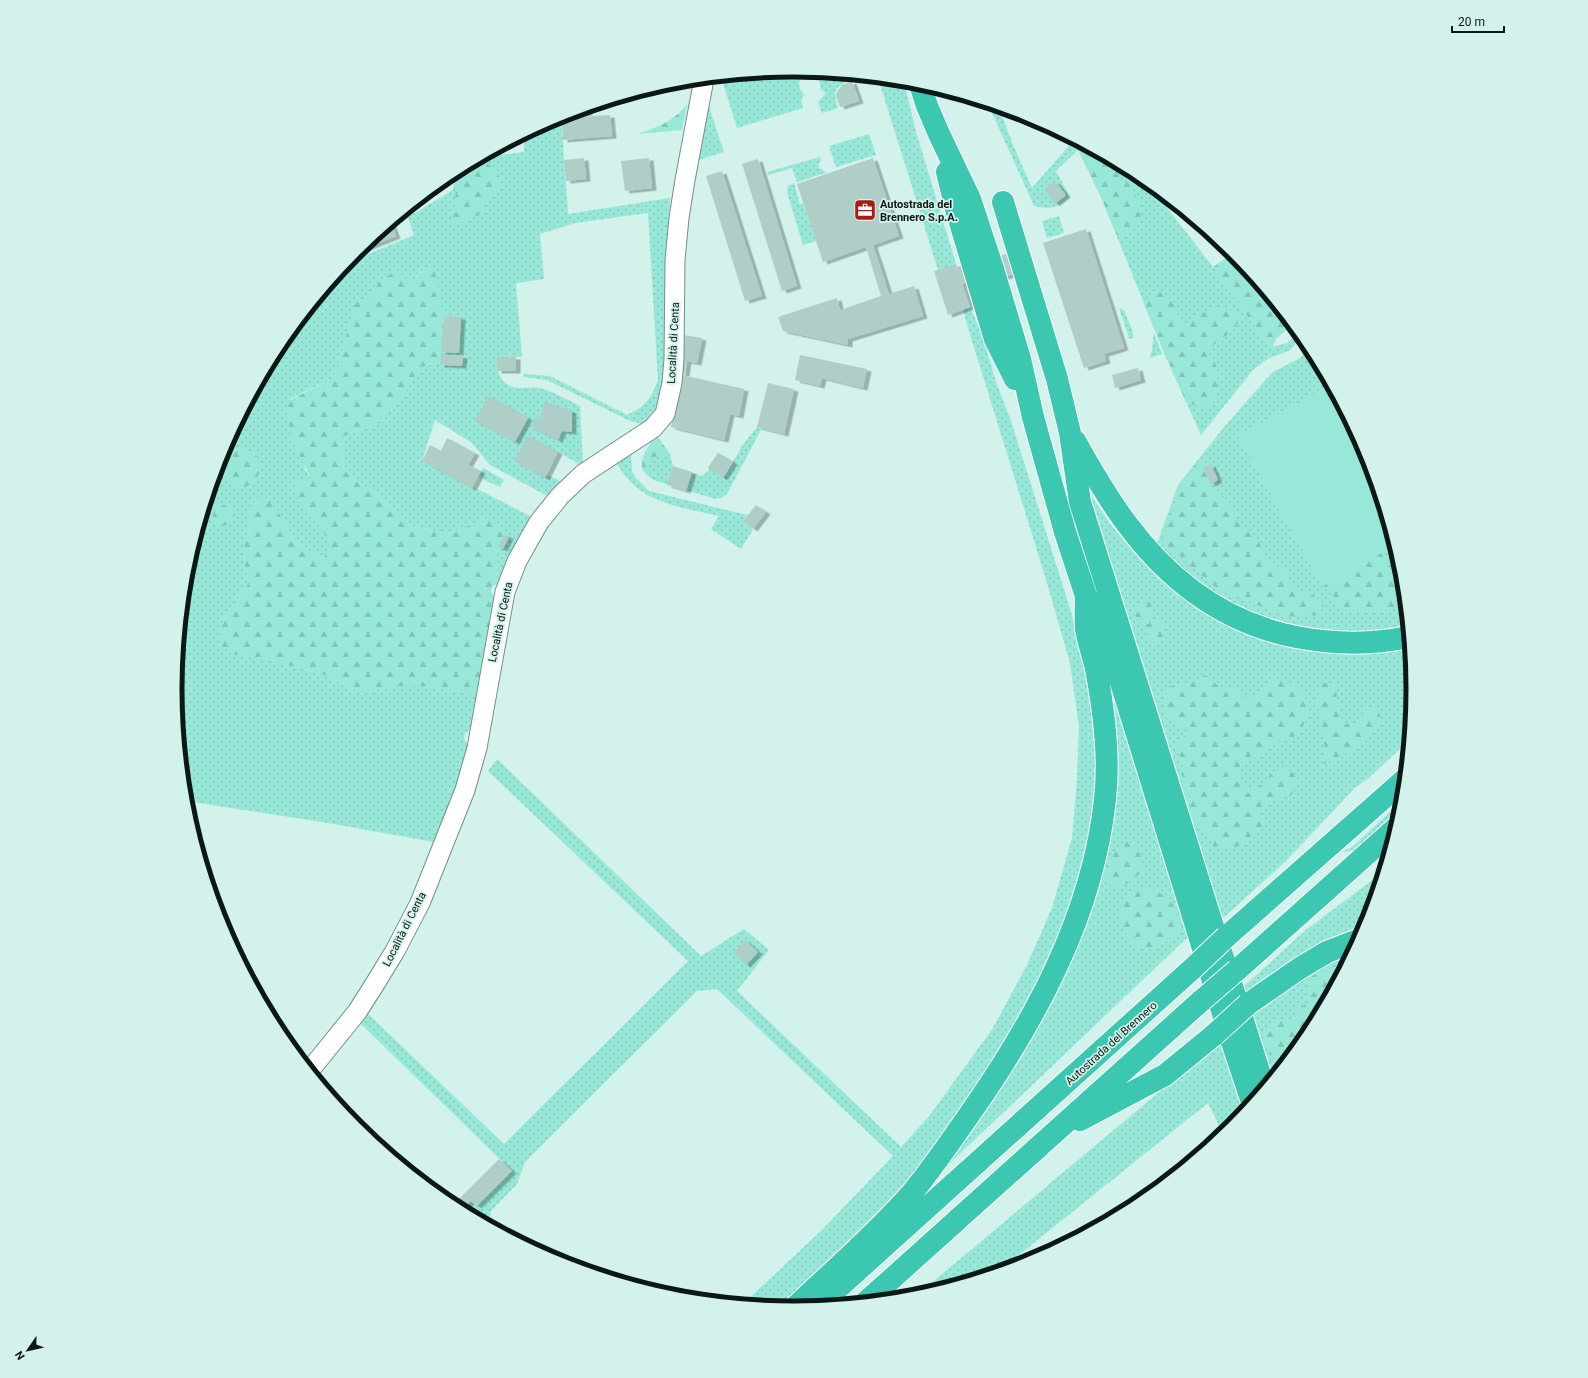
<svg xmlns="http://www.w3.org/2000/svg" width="1588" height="1378" font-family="Roboto,sans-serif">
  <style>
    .green { fill: url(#green-dots) }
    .forest { fill: url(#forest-firs) }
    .pitch { fill: #97e8d8 }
    .building { fill: #afcec7; filter: url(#shadow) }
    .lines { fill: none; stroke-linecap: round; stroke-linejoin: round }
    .minor-casing { stroke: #728f89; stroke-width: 21 }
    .highway-casing { stroke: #fff; stroke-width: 24 }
    .minor { stroke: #fff; stroke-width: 19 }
    .highway { stroke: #3cc7b1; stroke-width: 22 }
    .highway-bridge-casing { stroke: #fff; stroke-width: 24; stroke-linecap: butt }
    .highway-bridge { stroke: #3cc7b1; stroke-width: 22 }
    .labels { text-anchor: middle; stroke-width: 3.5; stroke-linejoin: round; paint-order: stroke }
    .poi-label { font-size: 11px; font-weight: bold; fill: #0c1815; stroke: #d2f2eb; text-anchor: start }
    .street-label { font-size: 11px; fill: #0c1815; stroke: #d2f2eb }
    .rim { fill: none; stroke: #0c1815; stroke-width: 5 }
  </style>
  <defs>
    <pattern id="green-dots" width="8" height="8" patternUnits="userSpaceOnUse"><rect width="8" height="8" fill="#97e8d8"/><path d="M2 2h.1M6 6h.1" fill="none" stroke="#81c6b8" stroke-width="1.8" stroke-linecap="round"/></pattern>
    <pattern id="forest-firs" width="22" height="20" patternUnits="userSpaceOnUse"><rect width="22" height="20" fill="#97e8d8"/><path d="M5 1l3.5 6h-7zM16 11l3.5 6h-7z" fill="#81c6b8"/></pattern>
    <filter id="shadow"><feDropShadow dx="4.5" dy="2.5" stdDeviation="0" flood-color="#0004"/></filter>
  </defs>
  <rect width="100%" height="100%" fill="#d2f2eb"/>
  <path class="green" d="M 794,70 L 801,71 L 803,76 C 797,82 798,89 804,94 L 801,101 L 803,108 L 737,128 L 721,77 Z
    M 809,71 L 846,75 L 846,82 C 833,88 834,94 838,108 L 822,113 L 818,102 L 826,93 L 820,89 C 821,80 818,75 809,74 Z
    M 878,78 L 904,81 L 916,132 L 956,264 L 938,270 Z
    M 708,104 L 724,152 L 695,161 Z
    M 988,104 L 999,108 L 1013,145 L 1032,188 L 1074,140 L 1138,174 L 1148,183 L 1213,267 L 1262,337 L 1272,347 L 1287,343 L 1298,332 L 1302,337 L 1289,351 L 1269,358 L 1253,370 L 1201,435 L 1164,353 L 1101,197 L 1078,150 L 1056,171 L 1070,197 C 1056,209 1051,209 1034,206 Z
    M 561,116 L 568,214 L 670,198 L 666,259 L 665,398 L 646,425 L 630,421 L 547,380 L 524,377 L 523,374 L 550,376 L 627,415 C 646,406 650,400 658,380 L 648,213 L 575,223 L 540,234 L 544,279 L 516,283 L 522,357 L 497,357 C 497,372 500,387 519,388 C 526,388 533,387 540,388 C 550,390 570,401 580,406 L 583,466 L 558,452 L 546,474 L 566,484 L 551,498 L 490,465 L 472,443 L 435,420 L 422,461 L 534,518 L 520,537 L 497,584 L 498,547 L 504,534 L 486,518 L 448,534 L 413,526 L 371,490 L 355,480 L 343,468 L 342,437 L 380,423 L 392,411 L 421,367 L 433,364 L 441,355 L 444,316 L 423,269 L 411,283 L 397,270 L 379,282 L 368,300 L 332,379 L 290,399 L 305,470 L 311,478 L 293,490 L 332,543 L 323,559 L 295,542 L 278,511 L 249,508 L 250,527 L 244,541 L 245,566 L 248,584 L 218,628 L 236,655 L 275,661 L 327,676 L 361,694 L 394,686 L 426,686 L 477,695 L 471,730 L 465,733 L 464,739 L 468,744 L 460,775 L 434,842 L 322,822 L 186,801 L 175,689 L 187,568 L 222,452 L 279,345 L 347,263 L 414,235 L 408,217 L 453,190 L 455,172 L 483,157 L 524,152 L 524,135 Z
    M 869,134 L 876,155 L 836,167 L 829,146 Z
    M 820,157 L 821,161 L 819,163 L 819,168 L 825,171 L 825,173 L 797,182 L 792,168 L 768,175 L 767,172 Z
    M 794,183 L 800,204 L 803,203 L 816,241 L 803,245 L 787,192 L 788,186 Z
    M 1059,216 L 1064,233 L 1047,238 L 1042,221 Z
    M 970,307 L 982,334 L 996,382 L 1011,421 L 1079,637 L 1098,722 L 1094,843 L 1036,1004 L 930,1161 L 788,1307 L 744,1303 L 822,1230 L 893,1156 L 717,989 L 697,991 L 525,1162 L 517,1184 L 491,1211 L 488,1224 L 462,1210 L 471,1201 L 477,1206 L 512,1171 L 358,1021 L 364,1010 L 504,1144 L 688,961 L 488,771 L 497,759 L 701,956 L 744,929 L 769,950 L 737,991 L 901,1147 L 930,1115 L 993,1028 L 1027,965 L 1052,908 L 1072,838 L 1077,779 L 1079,726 L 1070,663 L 1044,573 L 973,344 L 963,310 Z
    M 1119,308 L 1124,310 L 1133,332 L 1133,338 L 1130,339 L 1129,338 Z
    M 1154,333 L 1162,354 L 1150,358 L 1152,350 Z
    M 1310,347 L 1330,386 L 1238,436 L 1323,586 L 1394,546 L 1401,568 L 1407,632 L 1307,632 L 1263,619 L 1213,596 L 1176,564 L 1157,544 L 1178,485 L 1220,432 L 1266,379 L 1273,372 L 1300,358 Z
    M 757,427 L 762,428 L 727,494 L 721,498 L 715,499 L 656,481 C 630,468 645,452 658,437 L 670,454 L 673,466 L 702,476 L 710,469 L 708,468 L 718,453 L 733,462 L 742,446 Z
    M 634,449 L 631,456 L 632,471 L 636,478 L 649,491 L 747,515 L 743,521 L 753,529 L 741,549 L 711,529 L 719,516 C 693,510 651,504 632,483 C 625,477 620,468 615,460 Z
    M 483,468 L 504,480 L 500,487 L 478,477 Z
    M 1088,491 L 1113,528 L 1138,557 L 1160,577 L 1240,627 L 1409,644 L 1413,689 L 1408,741 L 1369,778 L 1355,788 L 1285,862 L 1221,920 L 1085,492 Z
    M 1095,635 L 1190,935 L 947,1166 L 1005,1075 L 1105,847 Z
    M 1402,801 L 1401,811 L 1356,850 L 1342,852 L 1352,847 Z
    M 1382,873 L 1365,927 L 1342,937 L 1246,998 L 1243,987 L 1307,929 Z
    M 1352,952 L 1309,1033 L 1270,1080 L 1252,1014 L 1319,967 Z
    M 1225,1037 L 1249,1106 L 1232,1127 L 1223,1134 L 1208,1103 L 1000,1270 L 917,1295 Z"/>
  <path class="forest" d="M 687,105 L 682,130 L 637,134 C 658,127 672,122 687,105 Z
    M 1078,149 C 1089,149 1107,158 1114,168 C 1117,171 1118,176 1120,180 L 1130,184 L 1139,201 L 1142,220 L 1132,232 L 1123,238 L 1117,235 L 1101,197 Z
    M 478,159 C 490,163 499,171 501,183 L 493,197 L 485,204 L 482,214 L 452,226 L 458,170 Z
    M 1233,253 L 1292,325 L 1277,338 L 1272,347 L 1262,337 L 1213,267 Z
    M 430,267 L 435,271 L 444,316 L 441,355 L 433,364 L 421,367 L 392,411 L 380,423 L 342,437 L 343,468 L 355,480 L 371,490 L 413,526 L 448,534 L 486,518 L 502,527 L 504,534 L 498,547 L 497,584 L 492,586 L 491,592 L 495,598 L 477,695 L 426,686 L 394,686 L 361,694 L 327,676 L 275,661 L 236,655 L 220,646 L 218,628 L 248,584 L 245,566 L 244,541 L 250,527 L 249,508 L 257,498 L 266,498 L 278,511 L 295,542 L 323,559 L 331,543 L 293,490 L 294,480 L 311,478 L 292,442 L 286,410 L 290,400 L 332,379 L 336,370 L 355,305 L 359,300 L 368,300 L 379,282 L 397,269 L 411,283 L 423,270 Z
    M 1158,291 C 1172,296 1180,306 1178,321 L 1186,325 C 1204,312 1222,295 1240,319 L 1233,331 L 1217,342 L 1209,349 L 1209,354 C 1223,371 1218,383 1214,404 L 1202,408 L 1186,402 L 1143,302 L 1151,294 Z
    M 658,437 L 668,452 L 664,455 L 648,459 L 647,462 L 650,472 L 650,476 C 638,469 642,456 648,447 C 651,443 653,439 658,437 Z
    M 240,448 L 255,453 C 266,468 258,482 242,489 C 227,483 224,478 220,462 L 231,450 Z
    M 1201,460 L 1205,463 L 1203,468 L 1211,484 L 1227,499 L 1239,523 L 1249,529 L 1257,538 L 1265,555 L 1271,564 L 1282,568 L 1289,576 L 1290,583 L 1294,589 L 1313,595 L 1324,604 L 1321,611 L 1318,615 L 1299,617 L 1285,616 L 1218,589 L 1176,553 L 1167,550 L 1162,542 L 1163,533 L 1170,516 L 1176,507 L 1175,500 L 1179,487 L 1186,480 L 1189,471 Z
    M 216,504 L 224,505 L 235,512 L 232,524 L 217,527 L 212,520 Z
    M 1383,552 C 1386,563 1390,568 1401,572 L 1405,607 L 1377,612 L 1340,610 L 1331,602 L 1332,595 L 1323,586 Z
    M 1151,602 L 1153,614 L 1146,625 L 1157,619 L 1163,625 L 1166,635 L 1155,643 L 1147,639 L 1146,625 L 1138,620 L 1131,610 L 1138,603 Z
    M 1205,675 L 1220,687 L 1236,688 L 1248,698 L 1259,693 L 1272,677 L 1294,684 L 1310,703 L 1306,722 L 1293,738 L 1275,744 L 1261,756 L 1240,763 L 1240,779 L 1248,793 L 1262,784 L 1273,772 L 1285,765 L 1298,779 L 1291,796 L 1270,801 L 1258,812 L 1265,825 L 1253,838 L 1232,849 L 1214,846 L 1206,833 L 1195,823 L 1182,793 L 1182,762 L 1175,746 L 1189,731 L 1163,716 L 1163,699 L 1169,686 C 1185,686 1191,684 1205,675 Z
    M 1321,682 L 1335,685 L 1342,724 L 1357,723 L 1366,709 L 1377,706 L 1382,722 L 1375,731 L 1349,752 L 1338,759 L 1324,764 L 1325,748 L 1317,702 Z
    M 1127,840 L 1140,851 L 1143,870 C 1131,883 1123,890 1105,884 L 1107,861 Z
    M 1139,889 L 1154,889 L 1171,901 L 1179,917 L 1179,932 L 1164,943 L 1152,950 L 1135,947 C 1122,932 1119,923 1122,903 Z
    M 1349,958 L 1309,1033 L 1287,1060 L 1275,1059 C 1265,1048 1256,1030 1275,1022 C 1280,1019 1287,1021 1293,1020 L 1298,1009 L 1310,1001 L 1305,990 L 1312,976 L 1329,966 L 1334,972 L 1341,971 L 1345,962 Z"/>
  <path class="pitch" d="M 1330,386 L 1366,452 L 1394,546 L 1323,586 L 1238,436 Z"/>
  <path class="building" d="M 852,81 L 859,101 L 840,107 L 836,96 L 837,92 L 842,85 Z
    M 587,108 L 588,113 L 568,115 L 568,114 Z
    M 610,115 L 612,136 L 563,140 L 562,118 Z
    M 584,158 L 586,179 L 566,181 L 564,160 Z
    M 649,158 L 652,188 L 625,191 L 621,161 Z
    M 873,158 L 899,236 L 873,245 L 889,294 L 914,286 L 923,316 L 848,339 L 848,345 L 783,331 L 778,317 L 837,298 L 840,310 L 881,296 L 866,247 L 823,262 L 797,184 Z
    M 758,159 L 797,286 L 782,291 L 742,164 Z
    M 722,171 L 762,296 L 745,301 L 706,176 Z
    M 1055,181 L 1066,195 L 1055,204 L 1044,189 Z
    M 391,223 L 396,236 L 356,252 L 356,251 Z
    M 1086,229 L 1124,348 L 1104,354 L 1106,361 L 1084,368 L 1043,243 Z
    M 1023,249 L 1030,269 L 975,286 L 973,280 L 962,284 L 970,307 L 948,315 L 934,271 L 956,264 L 958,269 Z
    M 444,316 L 461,317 L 459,353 L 441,352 Z
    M 683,335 L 702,338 L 697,363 L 687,361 L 685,374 L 682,375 L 744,389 L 739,416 L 730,414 L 724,440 L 671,427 L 680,384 Z
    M 441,355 L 463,356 L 462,366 L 440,365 Z
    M 800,355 L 867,369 L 863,388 L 822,378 L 820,386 L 795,380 Z
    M 497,357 L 516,357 L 516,371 L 497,371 Z
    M 1138,368 L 1141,380 L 1115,388 L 1112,375 Z
    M 768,383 L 794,389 L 784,434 L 757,427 Z
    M 488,396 L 528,418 L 515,442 L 475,421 Z
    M 544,403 L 550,403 L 572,411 L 572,432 L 562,431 L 558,440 L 531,427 L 536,417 L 540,420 Z
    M 528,436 L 558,452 L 545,478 L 514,461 Z
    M 447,438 L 475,453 L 468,465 L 481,471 L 472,488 L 422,461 L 430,445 L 441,451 Z
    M 718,453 L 733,462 L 723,478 L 708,468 Z
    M 1211,464 L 1218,480 L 1211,484 L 1203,468 Z
    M 673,466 L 692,472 L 686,491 L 667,485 Z
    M 756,505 L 766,512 L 753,529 L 743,521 Z
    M 504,534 L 509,537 L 503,549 L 498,547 Z
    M 745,940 L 758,952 L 746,965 L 733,953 Z
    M 499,1159 L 512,1171 L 477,1206 L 471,1201 L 464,1208 L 457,1201 Z"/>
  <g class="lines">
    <g class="minor-casing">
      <path id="minor" d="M 310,1070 L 357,1012 L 373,987 L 395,951 L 420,903 L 465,790 L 477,748 L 505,592 L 517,561 L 539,522 L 560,496 L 583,474 L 653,428 L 665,414 L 672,383 L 674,359 L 675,260 L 679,218 L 685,180 L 704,79"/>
    </g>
    <g class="highway-casing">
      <path id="highway" d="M 920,84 L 927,106 L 939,134 L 970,199 L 993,269 L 1020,359 L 1033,417 L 1065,532 L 1086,596 L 1102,621 L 1229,1033 L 1252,1102
        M 947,172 L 956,209 L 995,339 L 1015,379
        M 1003,202 L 1057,379 L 1070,433 L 1080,502 L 1210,917 L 1264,1087
        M 1075,441 C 1091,469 1107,498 1127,524 C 1170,582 1225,623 1296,637 C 1333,644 1371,645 1408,637
        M 1226,937 L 1404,780
        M 1237,970 L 1396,828
        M 1248,1004 L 1300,968 L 1327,952 L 1358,940
        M 1080,1120 L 1165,1075 L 1214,1035
        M 867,1301 L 1202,1000
        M 818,1306 L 1192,969
        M 794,1308 C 833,1271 875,1235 911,1194 C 932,1169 950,1142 969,1115 C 1035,1021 1093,915 1105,799 C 1110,756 1104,711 1096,669 C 1093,655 1088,642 1086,629 C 1085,618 1086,607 1086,596"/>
    </g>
    <use href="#minor" class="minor"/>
    <use href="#highway" class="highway"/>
    <g class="highway-bridge-casing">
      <path id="highway-bridge" d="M 1192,969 L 1226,937
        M 1202,1000 L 1237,970
        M 1214,1035 L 1248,1004"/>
    </g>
    <use href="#highway-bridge" class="highway-bridge"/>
  </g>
  <defs>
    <g id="office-square" transform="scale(1.15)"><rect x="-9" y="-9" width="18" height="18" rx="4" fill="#ab1b0e" stroke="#d2f2eb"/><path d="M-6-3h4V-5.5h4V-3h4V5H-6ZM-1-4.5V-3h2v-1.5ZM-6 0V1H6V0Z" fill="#fff"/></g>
  </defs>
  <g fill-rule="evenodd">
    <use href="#office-square" x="865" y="210"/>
  </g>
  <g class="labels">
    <g class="poi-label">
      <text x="880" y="208">Autostrada del<tspan x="880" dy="13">Brennero S.p.A.</tspan></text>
    </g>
    <g class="street-label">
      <text transform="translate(673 343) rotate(-87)" y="4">Località di Centa</text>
      <text transform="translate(500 622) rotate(-78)" y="4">Località di Centa</text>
      <text transform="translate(404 929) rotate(-63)" y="4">Località di Centa</text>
      <text transform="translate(1111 1043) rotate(-42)" y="4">Autostrada del Brennero</text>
    </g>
  </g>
  <path d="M0 0H1588V1378H0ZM182 689a612 612 0 1 1 1224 0a612 612 0 1 1-1224 0Z" fill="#d2f2eb" fill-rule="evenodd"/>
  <path class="rim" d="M182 689a612 612 0 1 1 1224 0a612 612 0 1 1-1224 0Z"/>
  <g transform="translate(28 1350) rotate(236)" stroke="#d2f2eb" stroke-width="3" paint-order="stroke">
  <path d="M0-3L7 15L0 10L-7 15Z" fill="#0c1815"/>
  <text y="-6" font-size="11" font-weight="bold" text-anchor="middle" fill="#0c1815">N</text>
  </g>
  <path d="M1452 26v6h52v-6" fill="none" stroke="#0c1815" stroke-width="2"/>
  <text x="1458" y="26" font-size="12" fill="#0c1815" stroke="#d2f2eb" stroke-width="3" paint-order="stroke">20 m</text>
</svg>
